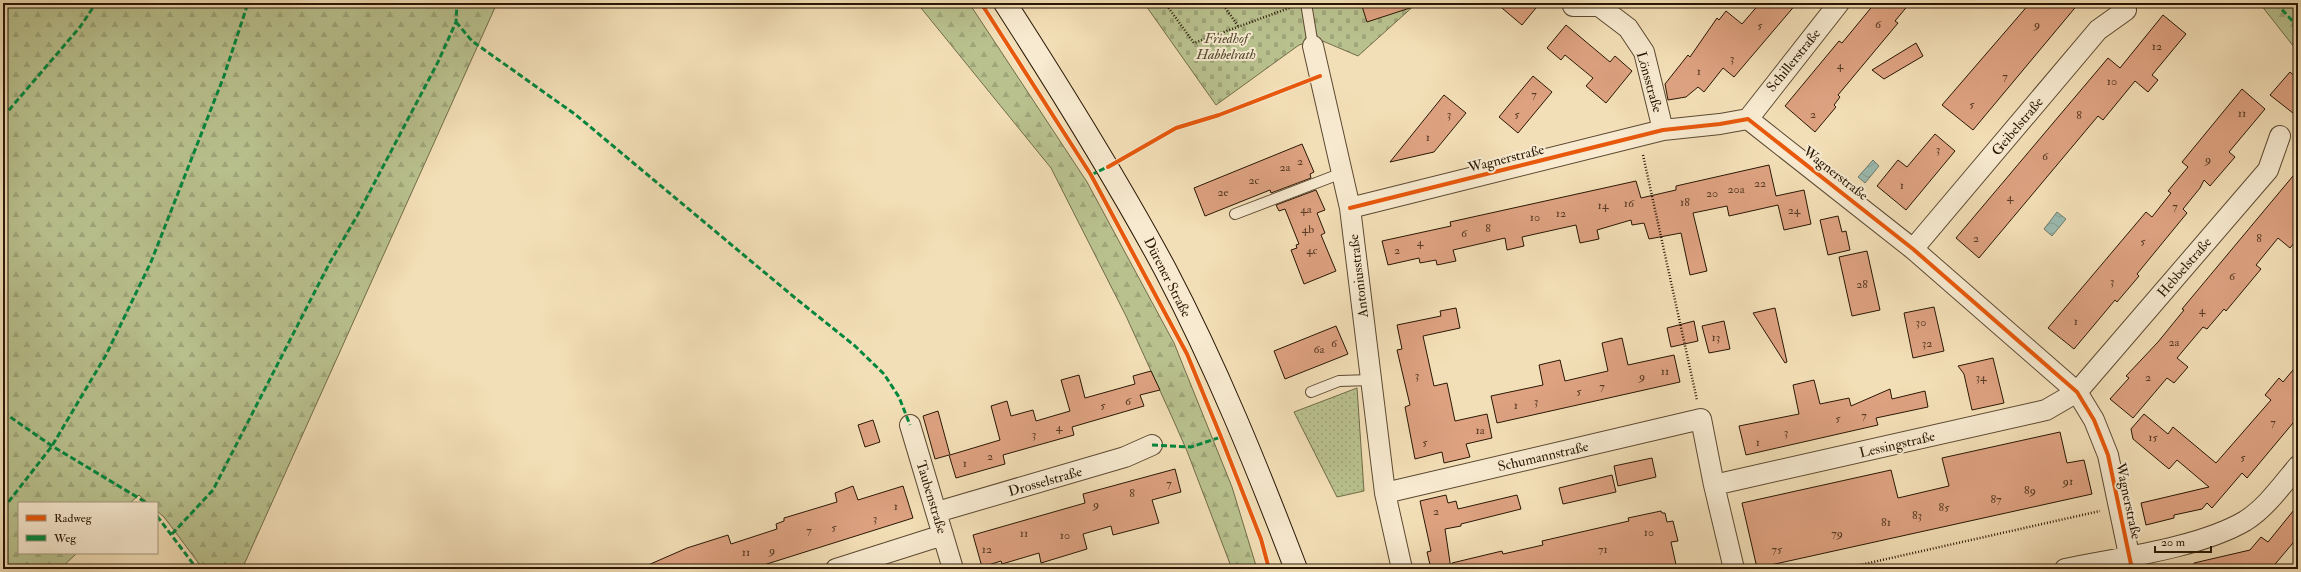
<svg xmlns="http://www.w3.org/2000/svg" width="2301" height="572" font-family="'IM FELL Double Pica',serif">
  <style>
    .grass { fill: url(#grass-dots); stroke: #716c4a }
    .forest { fill: url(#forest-firs); stroke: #716c4a }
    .cemetery { fill: url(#cemetery-stones); stroke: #716c4a }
    .water { fill: url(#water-waves); stroke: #6d7a6c }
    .building { fill: #dea281; stroke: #291704 }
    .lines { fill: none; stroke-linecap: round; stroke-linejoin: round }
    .lane-casing { stroke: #5c4931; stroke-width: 12 }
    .street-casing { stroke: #5c4931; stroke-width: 22 }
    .secondary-casing { stroke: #291704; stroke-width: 24 }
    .path { stroke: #291704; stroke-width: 2.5; stroke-dasharray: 1 2; stroke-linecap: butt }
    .lane { stroke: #f7ead0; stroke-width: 10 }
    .street { stroke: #f7ead0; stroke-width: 20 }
    .secondary { stroke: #f7ead0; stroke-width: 22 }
    .quiet { stroke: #00873e; stroke-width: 3; stroke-dasharray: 6 3; stroke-linecap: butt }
    .cycleway-casing { stroke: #f7ead0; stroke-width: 6 }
    .cycleway { stroke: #e8590c; stroke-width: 4 }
    .labels { text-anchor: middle; stroke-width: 4; stroke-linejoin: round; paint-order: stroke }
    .number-label { font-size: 12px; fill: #563a23 }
    .park-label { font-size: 14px; font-style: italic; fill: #544a2e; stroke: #f7ead0 }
    .street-label { font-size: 14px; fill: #291704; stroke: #f7ead0 }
  </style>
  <defs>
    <pattern id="grass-dots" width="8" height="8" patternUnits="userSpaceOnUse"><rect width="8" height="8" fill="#b9c28f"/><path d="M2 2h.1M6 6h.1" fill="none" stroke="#9fa67a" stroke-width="1.8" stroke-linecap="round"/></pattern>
    <pattern id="forest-firs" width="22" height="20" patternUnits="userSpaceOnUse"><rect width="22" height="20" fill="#b9c28f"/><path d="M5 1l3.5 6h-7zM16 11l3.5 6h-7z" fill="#9fa67a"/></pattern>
    <pattern id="cemetery-stones" width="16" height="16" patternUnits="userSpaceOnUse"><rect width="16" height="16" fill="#b9c28f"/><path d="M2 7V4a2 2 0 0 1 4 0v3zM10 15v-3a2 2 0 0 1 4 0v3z" fill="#9fa67a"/></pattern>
    <pattern id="water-waves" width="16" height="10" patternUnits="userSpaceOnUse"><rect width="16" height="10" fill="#9bbcb1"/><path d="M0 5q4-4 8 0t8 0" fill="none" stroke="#86a197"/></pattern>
  </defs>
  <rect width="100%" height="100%" fill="#f3dfb7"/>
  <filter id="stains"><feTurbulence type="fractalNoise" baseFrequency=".005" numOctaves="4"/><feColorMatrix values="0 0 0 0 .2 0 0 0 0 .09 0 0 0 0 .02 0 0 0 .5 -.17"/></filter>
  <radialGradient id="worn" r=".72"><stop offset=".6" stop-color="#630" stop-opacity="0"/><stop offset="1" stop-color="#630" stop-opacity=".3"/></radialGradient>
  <path class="grass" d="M 1357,388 L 1364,491 L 1337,497 L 1294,412 Z"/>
  <path class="forest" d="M 3,3 L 497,3 L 242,569 L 203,569 L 164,517 L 157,511 L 157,503 L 148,503 L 139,495 L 130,503 L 19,503 L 19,553 L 77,553 L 60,569 L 3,569 Z
    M 917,3 L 969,3 L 1087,182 L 1174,343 L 1232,487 L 1257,569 L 1232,569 L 1187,451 L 1172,417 L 1126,316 L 1051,168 Z
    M 2259,3 L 2298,3 L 2298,52 L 2261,5 Z"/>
  <path class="cemetery" d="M 1144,3 L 1417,3 L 1358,56 L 1318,39 L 1299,45 L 1216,105 Z"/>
  <path class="water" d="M 1873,160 L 1879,166 L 1865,183 L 1858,177 Z
    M 2057,212 L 2066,219 L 2052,236 L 2044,229 Z"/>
  <path class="building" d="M 1361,3 L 1415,3 L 1416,6 L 1367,22 Z
    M 1496,3 L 1540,3 L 1522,25 Z
    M 1760,3 L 1797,3 L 1734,77 L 1723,68 L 1704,92 L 1698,87 L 1686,97 L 1668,100 L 1665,84 L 1688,55 L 1690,57 L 1717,18 L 1719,20 L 1726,11 L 1742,24 Z
    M 1875,3 L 1910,3 L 1895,21 L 1898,23 L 1838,95 L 1840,97 L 1834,105 L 1836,107 L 1815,132 L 1785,106 L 1839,41 L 1842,43 Z
    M 2030,3 L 2079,3 L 1973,130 L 1942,105 Z
    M 2163,15 L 2186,34 L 2152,75 L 2158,80 L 2148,92 L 2135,81 L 2103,120 L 2098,116 L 1979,258 L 1956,238 L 2108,58 L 2120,68 Z
    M 1566,25 L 1610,62 L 1615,56 L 1632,71 L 1606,103 L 1586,86 L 1593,78 L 1565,55 L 1561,60 L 1547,48 Z
    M 1916,43 L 1923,56 L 1884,79 L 1872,70 Z
    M 2290,72 L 2298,79 L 2298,117 L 2270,95 Z
    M 1533,76 L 1552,92 L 1518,133 L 1499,117 Z
    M 2242,89 L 2265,109 L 2229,152 L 2235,157 L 2210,186 L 2204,180 L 2200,188 L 2183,209 L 2187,213 L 2137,274 L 2139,276 L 2134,282 L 2117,302 L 2115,300 L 2074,349 L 2048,328 L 2146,212 L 2152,217 L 2171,193 L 2168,191 L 2188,167 L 2182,162 Z
    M 1444,95 L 1466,113 L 1434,152 L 1390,162 Z
    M 1935,134 L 1955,151 L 1906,210 L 1877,186 L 1898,160 L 1907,167 Z
    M 1302,144 L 1314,172 L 1310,174 L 1311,178 L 1271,193 L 1270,190 L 1205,216 L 1194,188 Z
    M 1769,165 L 1776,196 L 1804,190 L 1811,224 L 1784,230 L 1778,205 L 1729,216 L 1727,206 L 1693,213 L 1707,271 L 1690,275 L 1681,233 L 1649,239 L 1644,223 L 1632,225 L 1631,220 L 1597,230 L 1599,239 L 1580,243 L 1576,225 L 1522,237 L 1524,246 L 1507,250 L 1505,238 L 1453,250 L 1456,261 L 1437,265 L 1436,260 L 1420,263 L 1419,258 L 1388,265 L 1382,241 L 1451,226 L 1450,222 L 1636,181 L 1641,198 L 1676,190 L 1676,186 Z
    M 2298,170 L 2298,238 L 2290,248 L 2278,238 L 2256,265 L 2261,269 L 2226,311 L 2224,309 L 2207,329 L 2203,327 L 2177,358 L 2188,367 L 2174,383 L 2167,378 L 2133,418 L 2110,399 L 2129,378 L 2126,376 L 2158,342 L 2184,310 L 2182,309 Z
    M 1316,190 L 1325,210 L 1317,213 L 1325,233 L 1321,235 L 1336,271 L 1304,284 L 1291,250 L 1297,248 L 1296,245 L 1299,244 L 1285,209 L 1279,211 L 1276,205 Z
    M 1838,216 L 1842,232 L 1846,231 L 1850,250 L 1828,255 L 1820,220 Z
    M 1867,251 L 1880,310 L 1852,316 L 1839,257 Z
    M 1934,307 L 1944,351 L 1913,358 L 1904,313 Z
    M 1456,308 L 1460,328 L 1423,336 L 1434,386 L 1447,383 L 1455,421 L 1487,414 L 1492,438 L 1466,444 L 1470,457 L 1444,463 L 1442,452 L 1415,459 L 1405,407 L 1410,405 L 1397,350 L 1402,349 L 1397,325 L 1441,316 L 1440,311 Z
    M 1775,308 L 1787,362 L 1785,363 L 1753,313 Z
    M 1694,321 L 1698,341 L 1671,347 L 1667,328 Z
    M 1724,321 L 1730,349 L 1709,353 L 1702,326 Z
    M 1336,326 L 1348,354 L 1285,379 L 1274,351 Z
    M 1622,338 L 1628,365 L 1674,355 L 1680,382 L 1497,423 L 1491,396 L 1543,385 L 1539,365 L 1560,360 L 1565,381 L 1608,371 L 1602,343 Z
    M 1993,358 L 2004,403 L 1972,410 L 1964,374 L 1958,366 Z
    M 2298,364 L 2298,417 L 2247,478 L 2242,473 L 2212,508 L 2207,503 L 2202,509 L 2174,515 L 2174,518 L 2146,525 L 2141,503 L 2209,487 L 2177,460 L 2169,469 L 2133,439 L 2131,429 L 2144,414 L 2168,434 L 2173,427 L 2216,463 L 2271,400 L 2265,395 L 2279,378 L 2283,382 Z
    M 1151,371 L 1160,390 L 1140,395 L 1144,406 L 1072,427 L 1074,435 L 1003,455 L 1005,464 L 956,478 L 949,455 L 935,459 L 923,416 L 938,411 L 950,455 L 1000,440 L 991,406 L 1007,401 L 1011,416 L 1033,410 L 1036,421 L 1070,411 L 1061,380 L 1079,375 L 1085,398 L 1135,384 L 1133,376 Z
    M 1814,380 L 1820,404 L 1849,398 L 1851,406 L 1890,389 L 1892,399 L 1925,391 L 1928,407 L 1876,418 L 1878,425 L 1746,455 L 1739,426 L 1799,414 L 1793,385 Z
    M 873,420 L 880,442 L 865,447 L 858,425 Z
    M 2060,432 L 2067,463 L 2084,460 L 2092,494 L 1757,568 L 1742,503 L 1891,470 L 1898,498 L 1949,486 L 1942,458 Z
    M 1652,458 L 1656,477 L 1618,486 L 1614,466 Z
    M 1175,469 L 1181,492 L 1152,500 L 1159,523 L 1113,535 L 1111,526 L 1083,534 L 1087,549 L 1041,563 L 1039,553 L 1002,564 L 1001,561 L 982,567 L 973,535 L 1085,503 L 1083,494 Z
    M 1612,475 L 1616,492 L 1563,504 L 1559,488 Z
    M 853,486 L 858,500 L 903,486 L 913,518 L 751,569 L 639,569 L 687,548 L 728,535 L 731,544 L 777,529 L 776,524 L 784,521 L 784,518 L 837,502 L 835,493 Z
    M 1446,495 L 1448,503 L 1456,501 L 1458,509 L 1517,495 L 1521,509 L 1461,524 L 1461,526 L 1445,529 L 1451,569 L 1431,569 L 1427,552 L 1431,551 L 1420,501 Z
    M 2298,505 L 2298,537 L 2271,569 L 2194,569 L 2194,563 L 2250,550 L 2261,537 L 2268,542 Z
    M 1661,511 L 1662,513 L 1665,513 L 1667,522 L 1673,521 L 1678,541 L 1671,542 L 1677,569 L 1615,569 L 1614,565 L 1595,569 L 1453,569 L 1452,563 L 1502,551 L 1503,554 L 1543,545 L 1542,541 L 1629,521 L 1628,518 Z"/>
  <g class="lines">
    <g class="lane-casing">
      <path id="lane" d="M 1306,3 L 1313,46
        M 1235,214 L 1342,173
        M 1311,392 L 1339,381 L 1371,380"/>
    </g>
    <g class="street-casing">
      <path id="street" d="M 1573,6 L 1599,6 L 1628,28 L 1644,52 L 1663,130
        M 1313,46 L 1350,208 L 1385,493 L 1402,569
        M 1748,119 L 1839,3
        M 1350,208 L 1663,130 L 1720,124 L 1748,119 L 1913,249 L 2077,392 L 2094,420 L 2108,455 L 2132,569
        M 1913,249 L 2098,30 L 2126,10
        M 910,425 L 953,569
        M 1714,485 L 2046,410 L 2077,392 L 2268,170 L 2280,136
        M 1385,493 L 1701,419 L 1714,485 L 1734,569
        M 937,512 L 1125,457 L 1152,445
        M 836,569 L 943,535
        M 2065,569 C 2118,558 2199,548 2245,521 C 2266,508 2282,485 2298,466"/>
    </g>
    <g class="secondary-casing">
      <path id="secondary" d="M 1005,3 C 1061,90 1116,178 1165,269 C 1216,366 1257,467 1296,569"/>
    </g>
    <path class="path" d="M 1165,3 L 1194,43 L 1292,7
      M 1222,3 L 1238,26
      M 1643,155 L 1697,400
      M 1842,569 L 2100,511"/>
    <use href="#lane" class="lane"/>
    <use href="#street" class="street"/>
    <use href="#secondary" class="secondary"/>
    <path class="quiet" d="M 2276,3 L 2298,27
      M 456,22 L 472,41 L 576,115 L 794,297 L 855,346 L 884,374 L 899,397 L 910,425
      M 3,117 L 80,27 L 96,3
      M 1091,175 L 1111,165
      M 3,412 L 52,446 L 147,503
      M 1152,445 L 1191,447 L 1221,437
      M 3,509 L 52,446 L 106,355 L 151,262 L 224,76 L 248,3
      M 157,516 L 197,569
      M 172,534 L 213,490 L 329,264 L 357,216 L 438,62 L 456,22 L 457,3"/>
    <g class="cycleway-casing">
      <path id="cycleway" d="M 981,3 L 1091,175 L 1187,354 L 1221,437 L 1261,539 L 1269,569
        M 1108,167 L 1176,128 L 1219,115 L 1320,76
        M 1350,208 L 1663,130 L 1720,124 L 1748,119 L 1913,249 L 2077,392 L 2094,420 L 2108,455 L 2132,569"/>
    </g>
    <use href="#cycleway" class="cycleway"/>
  </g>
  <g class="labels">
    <g class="number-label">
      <text x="1878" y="28">6</text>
      <text x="2037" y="28">9</text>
      <text x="1760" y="29">5</text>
      <text x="2157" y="50">12</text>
      <text x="1732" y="62">3</text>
      <text x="1840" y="69">4</text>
      <text x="1699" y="75">1</text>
      <text x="2005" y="80">7</text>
      <text x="2112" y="85">10</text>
      <text x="1534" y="98">7</text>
      <text x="1972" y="108">5</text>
      <text x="2242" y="117">11</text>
      <text x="1449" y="118">3</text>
      <text x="1517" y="118">5</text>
      <text x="1813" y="118">2</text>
      <text x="2079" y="119">8</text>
      <text x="1428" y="141">1</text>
      <text x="1938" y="153">3</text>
      <text x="2045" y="160">6</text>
      <text x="2208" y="163">9</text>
      <text x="1300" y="165">2</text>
      <text x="1285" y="171">2a</text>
      <text x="1254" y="184">2c</text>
      <text x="1760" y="187">22</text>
      <text x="1902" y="189">1</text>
      <text x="1736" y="193">20a</text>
      <text x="1223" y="196">2e</text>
      <text x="1712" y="197">20</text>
      <text x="2010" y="201">4</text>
      <text x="1685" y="206">18</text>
      <text x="1629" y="207">16</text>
      <text x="1603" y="209">14</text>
      <text x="2175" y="210">7</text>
      <text x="1306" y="213">4a</text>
      <text x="1794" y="214">24</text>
      <text x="1561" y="217">12</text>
      <text x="1535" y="221">10</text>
      <text x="1488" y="232">8</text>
      <text x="1308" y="233">4b</text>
      <text x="1464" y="237">6</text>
      <text x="1976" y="242">2</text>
      <text x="2259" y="242">8</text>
      <text x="2143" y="245">5</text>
      <text x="1420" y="246">4</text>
      <text x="1312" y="254">4c</text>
      <text x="1397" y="254">2</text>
      <text x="2232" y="280">6</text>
      <text x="2112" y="285">3</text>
      <text x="1862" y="288">28</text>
      <text x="2202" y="314">4</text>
      <text x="2076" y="325">1</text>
      <text x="1921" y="326">30</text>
      <text x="1716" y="341">13</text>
      <text x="2174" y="346">2a</text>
      <text x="1334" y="347">6</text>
      <text x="1927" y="347">32</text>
      <text x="1319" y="353">6a</text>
      <text x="1665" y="375">11</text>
      <text x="1417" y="379">3</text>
      <text x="1642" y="380">9</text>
      <text x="1981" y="381">34</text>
      <text x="2148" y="381">2</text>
      <text x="1602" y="390">7</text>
      <text x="1579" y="395">5</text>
      <text x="1128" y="405">6</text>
      <text x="1536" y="405">3</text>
      <text x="1103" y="409">5</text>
      <text x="1516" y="409">1</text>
      <text x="1864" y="419">7</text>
      <text x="1838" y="422">5</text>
      <text x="2273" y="426">7</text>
      <text x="1059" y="431">4</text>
      <text x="1480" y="434">1a</text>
      <text x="1786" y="436">3</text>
      <text x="1034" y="438">3</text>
      <text x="2153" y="441">15</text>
      <text x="1425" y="446">5</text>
      <text x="1758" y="446">1</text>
      <text x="990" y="460">2</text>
      <text x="2243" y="461">5</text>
      <text x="965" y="467">1</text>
      <text x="2068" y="485">91</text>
      <text x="1169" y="487">7</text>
      <text x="2030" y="494">89</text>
      <text x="1132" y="497">8</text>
      <text x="1996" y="503">87</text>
      <text x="1096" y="508">9</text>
      <text x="896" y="510">1</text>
      <text x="1944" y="511">85</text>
      <text x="1436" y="515">2</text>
      <text x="1917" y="519">83</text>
      <text x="875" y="522">3</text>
      <text x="1886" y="526">81</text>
      <text x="834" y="531">5</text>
      <text x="809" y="534">7</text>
      <text x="1649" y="536">10</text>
      <text x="1024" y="537">11</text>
      <text x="1837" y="537">79</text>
      <text x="1065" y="539">10</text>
      <text x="987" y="553">12</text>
      <text x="1603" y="553">71</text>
      <text x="1777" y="553">75</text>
      <text x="772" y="554">9</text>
      <text x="746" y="556">11</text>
    </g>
    <g class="park-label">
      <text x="1226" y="43">Friedhof<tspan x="1226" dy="16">Habbelrath</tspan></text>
    </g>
    <g class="street-label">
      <text transform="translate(1793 60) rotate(-51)" y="5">Schillerstraße</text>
      <text transform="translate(1650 82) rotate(74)" y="5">Lönsstraße</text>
      <text transform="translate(2017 126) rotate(-50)" y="5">Geibelstraße</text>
      <text transform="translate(1506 158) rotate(-14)" y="5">Wagnerstraße</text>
      <text transform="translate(1836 173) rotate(38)" y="5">Wagnerstraße</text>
      <text transform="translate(2184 267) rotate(-49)" y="5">Hebbelstraße</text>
      <text transform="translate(1358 276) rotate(-97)" y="5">Antoniusstraße</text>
      <text transform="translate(1168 277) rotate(63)" y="5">Dürener Straße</text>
      <text transform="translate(1897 444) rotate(-13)" y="5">Lessingstraße</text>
      <text transform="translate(1543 456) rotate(-13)" y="5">Schumannstraße</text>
      <text transform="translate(1045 481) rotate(-16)" y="5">Drosselstraße</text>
      <text transform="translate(932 497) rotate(73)" y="5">Taubenstraße</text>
      <text transform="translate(2129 501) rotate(78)" y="5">Wagnerstraße</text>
    </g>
  </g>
  <rect width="2301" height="572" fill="none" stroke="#f3dfb7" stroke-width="16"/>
  <rect x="4" y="4" width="2293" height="564" fill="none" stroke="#291704" stroke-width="2"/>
  <rect x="8" y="8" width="2285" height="556" fill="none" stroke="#291704"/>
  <rect x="18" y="502" width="140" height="52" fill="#f7ead0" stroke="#a5967e"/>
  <rect x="26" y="515" width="20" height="6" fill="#e8590c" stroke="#a5967e"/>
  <text x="54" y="522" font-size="12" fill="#291704">Radweg</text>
  <rect x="26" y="535" width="20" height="6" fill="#00873e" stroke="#a5967e"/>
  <text x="54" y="542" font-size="12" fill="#291704">Weg</text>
  <path d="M2155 546v6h56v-6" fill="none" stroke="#291704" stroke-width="2"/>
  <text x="2161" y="546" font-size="12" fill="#291704" stroke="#f7ead0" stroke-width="3" paint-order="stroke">20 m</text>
  <rect width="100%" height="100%" filter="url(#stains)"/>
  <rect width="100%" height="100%" fill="url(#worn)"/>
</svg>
